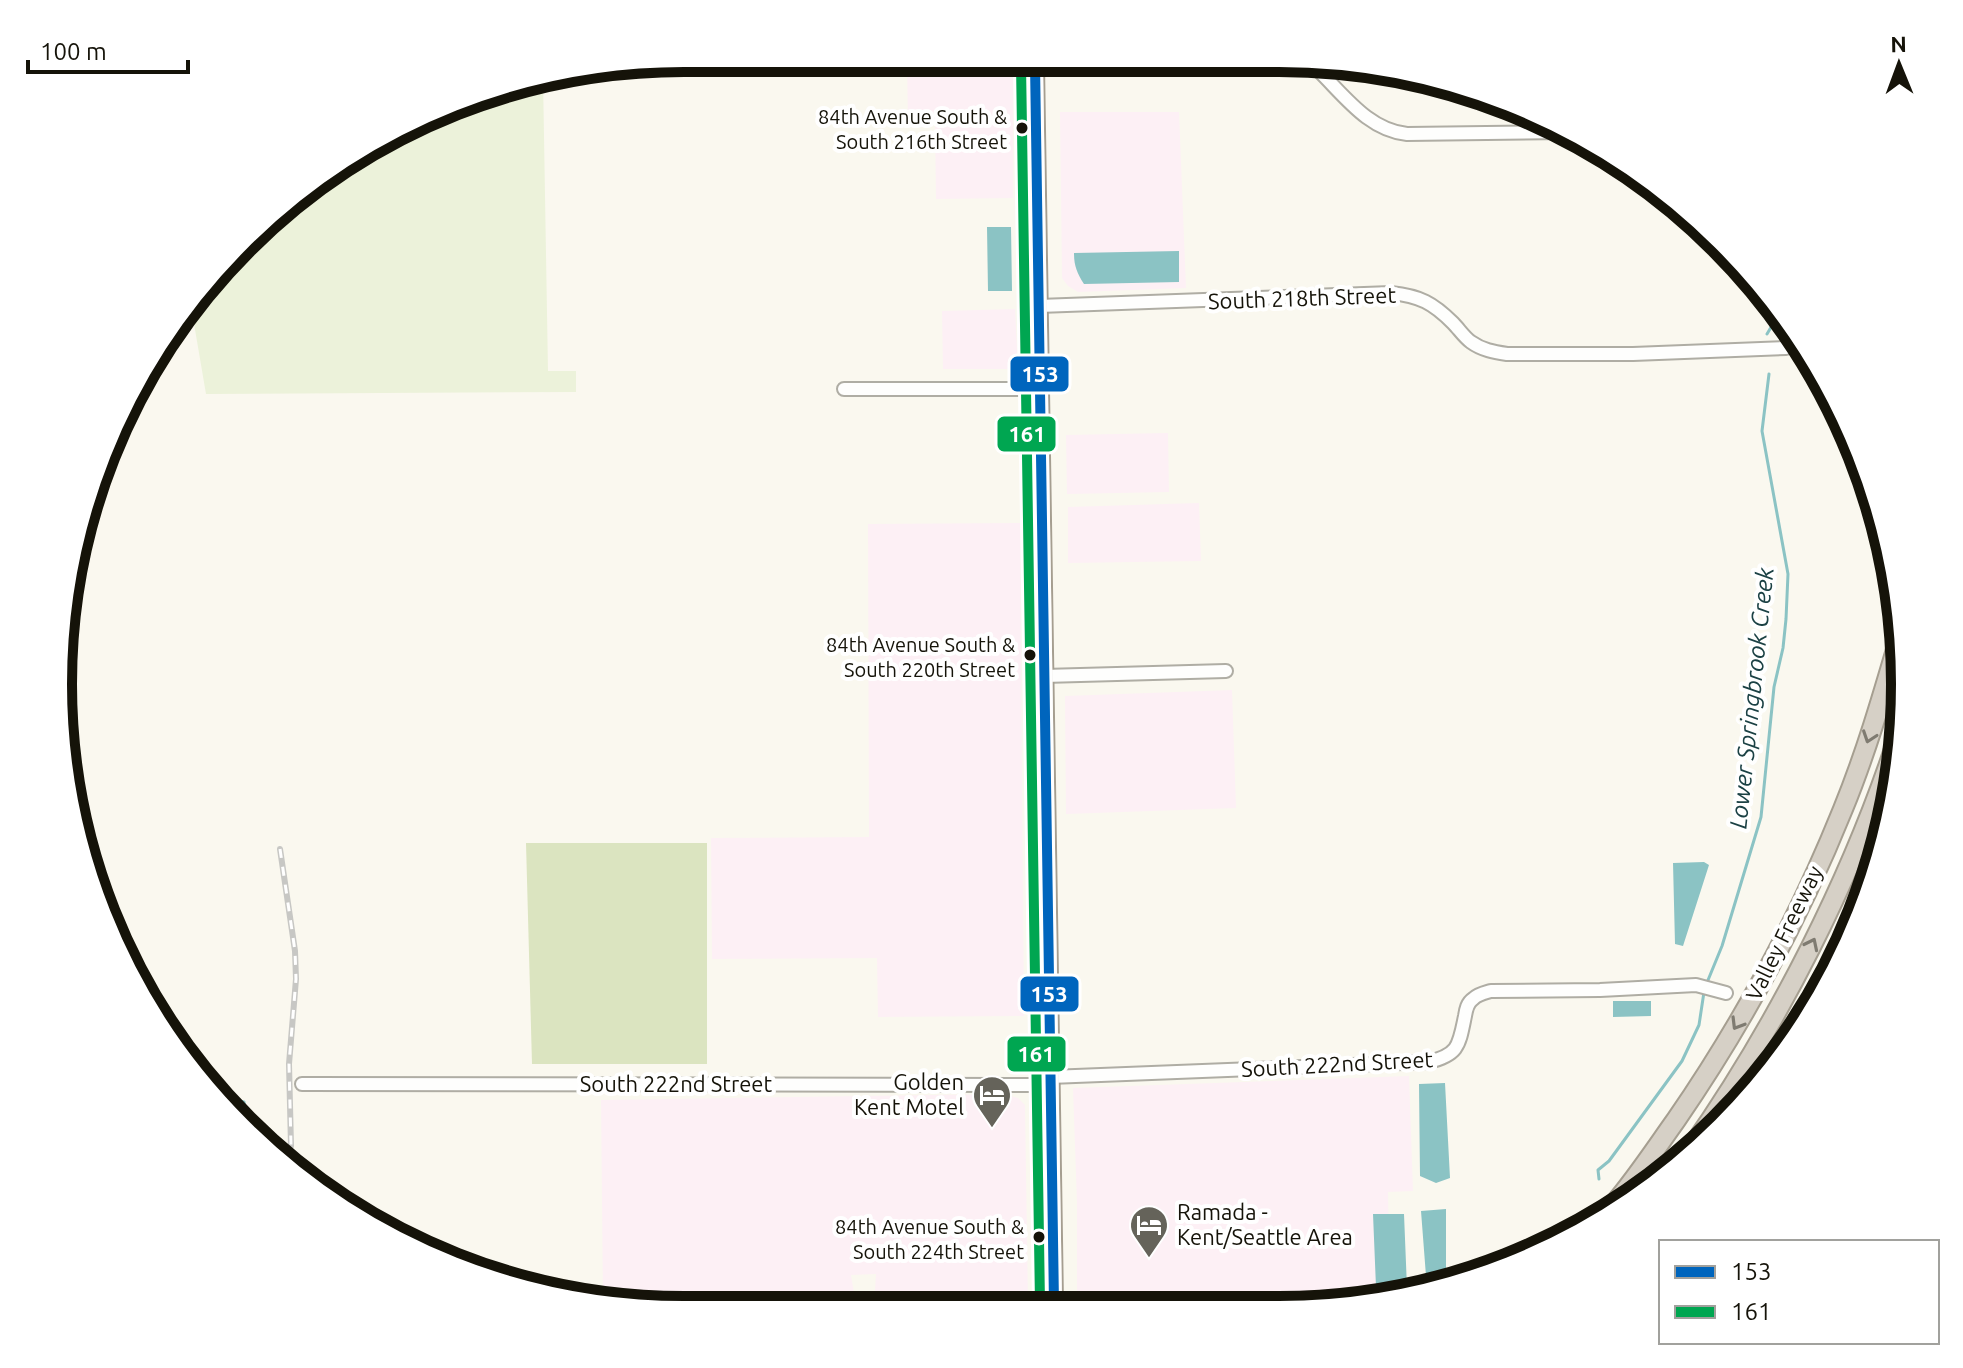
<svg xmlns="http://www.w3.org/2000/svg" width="1963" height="1368" font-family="Ubuntu,sans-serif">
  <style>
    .commercial { fill: #fdf0f5 }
    .green { fill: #ecf2da }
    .forest { fill: #dbe4c0 }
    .water { fill: #8bc3c4 }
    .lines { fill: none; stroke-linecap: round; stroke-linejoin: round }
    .stream { stroke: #8bc3c4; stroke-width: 3 }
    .minor-casing { stroke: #afada4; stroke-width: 16 }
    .major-casing { stroke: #a59e90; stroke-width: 20 }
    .highway-casing { stroke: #a59e90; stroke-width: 22 }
    .minor { stroke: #fefefd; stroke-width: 12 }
    .major { stroke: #e6e3dc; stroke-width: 16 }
    .highway { stroke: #d6d0c6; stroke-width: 18 }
    .rail-casing { stroke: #c7c7c4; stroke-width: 6 }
    .rail { stroke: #fff; stroke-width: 3; stroke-dasharray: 9; stroke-linecap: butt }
    .bus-1-casing { stroke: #fff; stroke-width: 16 }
    .bus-2-casing { stroke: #fff; stroke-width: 16 }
    .bus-1 { stroke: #0065bd; stroke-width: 10 }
    .bus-2 { stroke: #00a651; stroke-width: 10 }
    .oneway { stroke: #7f7b71 }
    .bus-dot { fill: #151309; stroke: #fff; stroke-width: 3 }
    .labels { text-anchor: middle; stroke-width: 8; stroke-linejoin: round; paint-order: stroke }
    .bus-label { font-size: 20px; fill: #151309; stroke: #fff; text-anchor: end }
    .street-label { font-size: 22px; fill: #151309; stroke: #fff }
    .poi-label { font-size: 22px; fill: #151309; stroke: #fff; text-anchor: end }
    .water-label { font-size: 24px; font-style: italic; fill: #1b4144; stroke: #fff }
    .rim { fill: none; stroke: #151309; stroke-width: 10 }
    .line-badge { stroke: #fff; stroke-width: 3 }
    .badge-label { font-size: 22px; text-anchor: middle; font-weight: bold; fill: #fff }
  </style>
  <rect width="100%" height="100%" fill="#faf8ef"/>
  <path class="commercial" d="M 907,62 L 1013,63 L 1013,198 L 936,199 L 935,123 L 908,123 Z
    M 1060,112 L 1179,112 L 1186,288 L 1078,292 L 1068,286 L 1062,278 Z
    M 1015,309 L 1018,369 L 943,369 L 942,311 Z
    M 1168,433 L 1169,492 L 1067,494 L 1066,435 Z
    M 1199,503 L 1201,561 L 1068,563 L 1068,507 Z
    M 1020,523 L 1024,1016 L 878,1017 L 877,958 L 712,959 L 711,838 L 869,837 L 868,524 Z
    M 1232,690 L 1236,808 L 1066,814 L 1065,696 Z
    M 1409,1076 L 1413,1191 L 1388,1192 L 1390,1298 L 1077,1303 L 1077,1203 L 1073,1088 Z
    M 1003,1094 L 1018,1098 L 1025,1105 L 1028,1304 L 874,1307 L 876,1274 L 851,1275 L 854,1293 L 842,1307 L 684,1310 L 603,1302 L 601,1100 Z"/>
  <path class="green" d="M 543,77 L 548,371 L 576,371 L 576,392 L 206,394 L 191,306 L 213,272 L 337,163 L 522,79 Z"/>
  <path class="forest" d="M 526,843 L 707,843 L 707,1064 L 532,1064 Z"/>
  <path class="water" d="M 987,227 L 1011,227 L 1012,291 L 988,291 Z
    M 1179,251 L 1179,282 L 1084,284 C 1077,273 1074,266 1074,253 Z
    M 1704,862 L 1709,865 L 1683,946 L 1675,944 L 1673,863 Z
    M 1613,1001 L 1651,1001 L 1651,1016 L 1613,1017 Z
    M 1445,1083 L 1450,1178 L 1436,1183 L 1420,1176 L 1419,1084 Z
    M 1446,1209 L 1446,1283 L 1427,1289 L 1421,1211 Z
    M 1373,1214 L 1404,1214 L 1407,1288 L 1403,1294 L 1395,1297 L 1383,1295 L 1376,1287 Z"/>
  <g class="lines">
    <path class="stream" d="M 1767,334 L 1780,312
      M 1706,985 L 1722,946 L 1761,817 L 1774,687 L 1783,648 L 1786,619 L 1788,574 L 1762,431 L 1769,374
      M 220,1097 L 244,1102 L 248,1132
      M 1599,1179 L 1598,1170 L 1609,1161 L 1682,1061 L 1699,1025 L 1704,992"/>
    <g class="minor-casing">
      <path id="minor" d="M 1317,69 C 1344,95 1368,130 1407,134 L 1566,132
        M 1039,306 L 1391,293 C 1420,296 1433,303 1453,323 C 1459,329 1464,337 1471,342 C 1482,350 1494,352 1507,354 L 1633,354 L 1786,348
        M 844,389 L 1040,389
        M 1044,676 L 1226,671
        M 1050,1077 L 1428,1062 C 1459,1055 1459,1045 1465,1016 C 1466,1010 1467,1003 1473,999 C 1478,994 1484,993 1491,991 L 1600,990 L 1696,985 L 1726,993
        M 302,1084 L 1050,1085"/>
    </g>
    <g class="major-casing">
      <path id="major" d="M 1035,64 L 1054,1304"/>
    </g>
    <g class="highway-casing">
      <path id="highway" d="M 1690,1150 C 1777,1026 1854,875 1900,731
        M 1615,1203 C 1637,1177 1656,1148 1676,1120 C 1743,1023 1799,918 1843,809 C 1866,753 1883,694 1900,636"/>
    </g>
    <use href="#minor" class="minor"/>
    <use href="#major" class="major"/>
    <use href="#highway" class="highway"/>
    <g class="rail-casing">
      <path id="rail" d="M 280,849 L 295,951 L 296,979 L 289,1064 L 291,1146"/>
    </g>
    <use href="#rail" class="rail"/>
    <g class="bus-1-casing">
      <path id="bus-1" d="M 1035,64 L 1054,1304"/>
    </g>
    <g class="bus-2-casing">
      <path id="bus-2" d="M 1021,64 L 1040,1304"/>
    </g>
    <use href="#bus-1" class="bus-1"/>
    <use href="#bus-2" class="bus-2"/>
  </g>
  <defs><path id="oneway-chevron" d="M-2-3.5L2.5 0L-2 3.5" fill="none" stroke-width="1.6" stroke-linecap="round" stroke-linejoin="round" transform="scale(2)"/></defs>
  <g class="oneway">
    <use href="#oneway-chevron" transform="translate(1869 737) rotate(109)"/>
    <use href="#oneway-chevron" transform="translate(1812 944) rotate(-64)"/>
    <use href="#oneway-chevron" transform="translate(1737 1024) rotate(121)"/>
  </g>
  <defs>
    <g id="hotel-pin" transform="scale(2)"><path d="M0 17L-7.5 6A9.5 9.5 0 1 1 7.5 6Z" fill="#65635a" stroke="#fff"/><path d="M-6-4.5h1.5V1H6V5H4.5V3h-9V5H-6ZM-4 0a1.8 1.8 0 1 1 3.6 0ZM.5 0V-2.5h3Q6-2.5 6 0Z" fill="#fff"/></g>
  </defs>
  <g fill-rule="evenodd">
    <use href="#hotel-pin" x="992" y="1095"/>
    <use href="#hotel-pin" x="1149" y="1225"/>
  </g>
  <g class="bus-dot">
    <circle cx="1022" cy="128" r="7"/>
    <circle cx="1030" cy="655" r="7"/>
    <circle cx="1039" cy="1237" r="7"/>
  </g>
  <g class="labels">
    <g class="bus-label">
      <text x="1007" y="124">84th Avenue South &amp;<tspan x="1007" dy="25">South 216th Street</tspan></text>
      <text x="1015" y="652">84th Avenue South &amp;<tspan x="1015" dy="25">South 220th Street</tspan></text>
      <text x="1024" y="1234">84th Avenue South &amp;<tspan x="1024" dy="25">South 224th Street</tspan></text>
    </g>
    <g class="street-label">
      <text transform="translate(1302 298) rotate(-2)" y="8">South 218th Street</text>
      <text transform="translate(1784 933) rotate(-64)" y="8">Valley Freeway</text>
      <text transform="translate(1337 1064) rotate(-3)" y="8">South 222nd Street</text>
      <text x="676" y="1092">South 222nd Street</text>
    </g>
    <g class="poi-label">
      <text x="964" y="1090">Golden<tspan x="964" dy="25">Kent Motel</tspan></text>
      <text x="1177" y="1220" text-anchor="start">Ramada -<tspan x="1177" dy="25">Kent/Seattle Area</tspan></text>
    </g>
    <g class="water-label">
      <text transform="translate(1752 698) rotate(-84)" y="8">Lower Springbrook Creek</text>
    </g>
  </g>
  <path d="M0 0H1963V1368H0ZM684 72H1279A612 612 0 0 1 1891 684V684A612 612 0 0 1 1279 1296H684A612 612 0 0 1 72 684V684A612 612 0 0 1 684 72Z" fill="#fff" fill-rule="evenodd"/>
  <path class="rim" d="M684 72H1279A612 612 0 0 1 1891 684V684A612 612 0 0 1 1279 1296H684A612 612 0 0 1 72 684V684A612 612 0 0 1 684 72Z"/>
  <g class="line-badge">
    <rect x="1009" y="355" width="61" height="38" rx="8" fill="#0065bd"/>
    <rect x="996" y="415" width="61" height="38" rx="8" fill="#00a651"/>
    <rect x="1019" y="975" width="61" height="38" rx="8" fill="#0065bd"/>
    <rect x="1006" y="1035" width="61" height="38" rx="8" fill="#00a651"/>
  </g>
  <g class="badge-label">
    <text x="1040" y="382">153</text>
    <text x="1027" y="442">161</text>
    <text x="1049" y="1002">153</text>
    <text x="1036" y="1062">161</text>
  </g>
  <rect x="1659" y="1240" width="280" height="104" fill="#ffffff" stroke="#a1a19d" stroke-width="2"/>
  <rect x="1675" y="1266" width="40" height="12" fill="#0065bd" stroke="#a1a19d" stroke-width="2"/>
  <text x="1731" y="1280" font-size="24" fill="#151309">153</text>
  <rect x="1675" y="1306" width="40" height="12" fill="#00a651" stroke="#a1a19d" stroke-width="2"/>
  <text x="1731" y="1320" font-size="24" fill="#151309">161</text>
  <g transform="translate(1899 64) rotate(359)" stroke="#ffffff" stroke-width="6" paint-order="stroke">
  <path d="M0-6L14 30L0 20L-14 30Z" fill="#151309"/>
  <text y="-12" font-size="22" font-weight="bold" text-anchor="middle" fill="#151309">N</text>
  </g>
  <path d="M28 60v12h160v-12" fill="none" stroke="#151309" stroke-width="4"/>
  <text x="40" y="60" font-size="24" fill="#151309" stroke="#ffffff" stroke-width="6" paint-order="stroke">100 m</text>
</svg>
